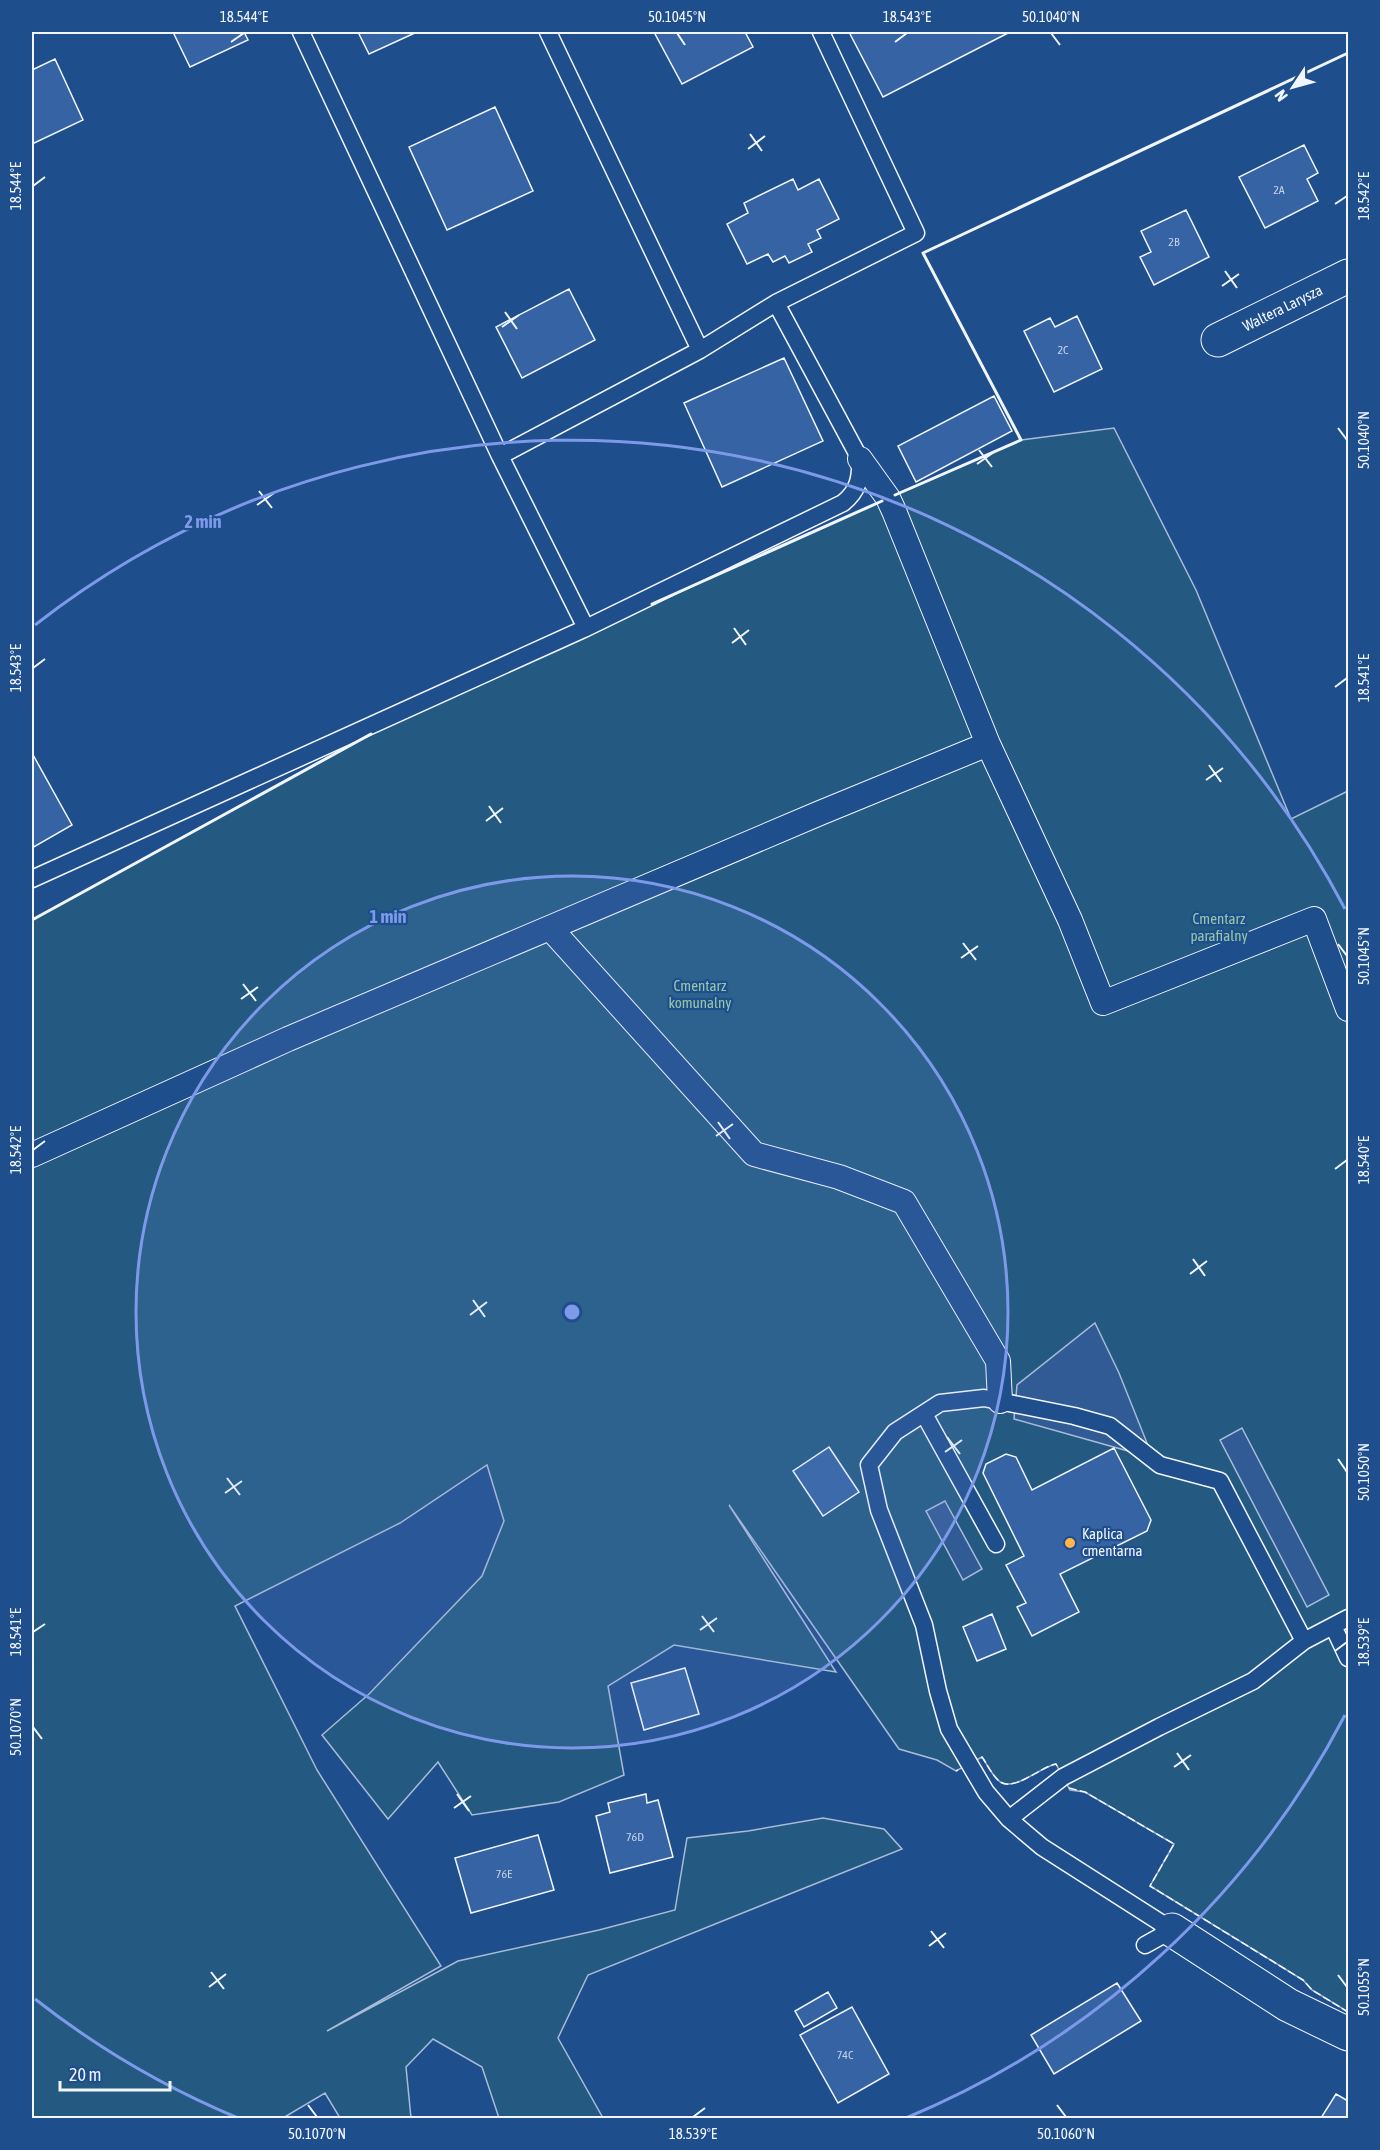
<svg xmlns="http://www.w3.org/2000/svg" width="1380" height="2150" font-family="'Asap Condensed',sans-serif">
  <style>
    .green { fill: #245a82; stroke: #a8bbd7; stroke-width: 1.5 }
    .parking { fill: #305b95; stroke: #a8bbd7; stroke-width: 1.5 }
    .building { fill: #3563a3; stroke: #f2f6ff; stroke-width: 1.5 }
    .lines { fill: none; stroke-linecap: round; stroke-linejoin: round }
    .service-casing { stroke: #f2f6ff; stroke-width: 19 }
    .pedestrian-casing { stroke: #f2f6ff; stroke-width: 26 }
    .minor-casing { stroke: #f2f6ff; stroke-width: 35 }
    .service { stroke: #1f4e8c; stroke-width: 16 }
    .pedestrian { stroke: #1f4e8c; stroke-width: 24 }
    .minor { stroke: #1f4e8c; stroke-width: 33 }
    .fence { stroke: #f2f6ff; stroke-width: 1.5; stroke-dasharray: 8 3; stroke-linecap: butt }
    .wall { stroke: #f2f6ff; stroke-width: 3 }
    .ticks { fill: none; stroke: #f2f6ff; stroke-width: 2 }
    .ring { fill: none; stroke: #7d9aea; stroke-width: 3 }
    .poi-dot { fill: #ffb74d; stroke: #1f4e8c; stroke-width: 2 }
    .labels { text-anchor: middle; stroke-width: 4.5; stroke-linejoin: round; paint-order: stroke }
    .number-label { font-size: 12px; fill: #c3d1e8 }
    .street-label { font-size: 15px; fill: #f2f6ff; stroke: #1f4e8c }
    .park-label { font-size: 15px; fill: #97c8a6; stroke: #1f4e8c }
    .poi-label { font-size: 15px; fill: #f2f6ff; stroke: #1f4e8c; text-anchor: start }
    .centre { fill: #7d9aea; stroke: #1f4e8c; stroke-width: 3 }
    .ring-label { font-size: 18px; text-anchor: middle; font-weight: bold; fill: #7d9aea; stroke: #1f4e8c; stroke-width: 4.5; stroke-linejoin: round; paint-order: stroke }
    .neatline { fill: none; stroke: #f2f6ff; stroke-width: 2 }
    .ticks-label { font-size: 15px; text-anchor: middle; fill: #f2f6ff }
  </style>
  <rect width="100%" height="100%" fill="#1f4e8c"/>
  <path class="green" d="M 1114,428 L 1196,590 L 1291,819 L 1348,791 L 1348,2012 L 1312,1990 L 1303,1980 L 1150,1886 L 1174,1844 L 1085,1792 L 1070,1790 L 1056,1764 C 1040,1767 1013,1793 999,1781 C 992,1775 987,1764 982,1757 L 956,1771 L 937,1760 L 899,1749 L 729,1505 L 836,1672 L 674,1645 L 608,1686 L 624,1775 L 559,1802 L 472,1815 L 438,1762 L 388,1819 L 322,1735 L 369,1694 L 482,1576 L 504,1521 L 487,1465 L 400,1523 L 235,1606 L 317,1770 L 441,1966 L 327,2031 L 458,1961 L 599,1930 L 675,1910 L 687,1838 L 748,1831 L 823,1818 L 884,1829 L 902,1849 L 588,1975 L 558,2038 L 603,2118 L 499,2118 L 482,2067 L 433,2039 L 406,2067 L 411,2118 L 340,2118 L 325,2093 L 283,2118 L 32,2118 L 32,920 L 399,718 L 888,498 L 1021,440 Z"/>
  <path class="parking" d="M 1095,1323 L 1119,1373 L 1153,1458 L 1014,1419 L 1017,1385 Z
    M 1242,1428 L 1329,1595 L 1307,1607 L 1220,1440 Z
    M 945,1501 L 982,1569 L 963,1580 L 926,1511 Z"/>
  <path class="building" d="M 173,32 L 244,32 L 248,40 L 190,67 Z
    M 358,32 L 417,32 L 369,54 Z
    M 654,32 L 745,32 L 753,47 L 682,84 Z
    M 849,32 L 1010,32 L 883,97 Z
    M 55,59 L 83,120 L 32,144 L 32,70 Z
    M 495,107 L 533,191 L 447,230 L 409,147 Z
    M 1304,145 L 1318,173 L 1307,179 L 1318,201 L 1265,228 L 1239,177 Z
    M 793,179 L 798,190 L 819,179 L 839,219 L 817,230 L 821,238 L 808,244 L 812,252 L 789,263 L 785,256 L 773,262 L 768,254 L 747,264 L 727,224 L 748,213 L 744,203 Z
    M 1186,210 L 1209,257 L 1154,285 L 1140,257 L 1151,252 L 1141,231 Z
    M 569,289 L 595,340 L 522,378 L 496,327 Z
    M 1077,316 L 1102,369 L 1054,392 L 1024,331 L 1050,318 L 1055,327 Z
    M 784,358 L 823,441 L 722,487 L 684,403 Z
    M 994,396 L 1012,431 L 916,482 L 898,446 Z
    M 32,753 L 72,825 L 32,848 Z
    M 829,1447 L 859,1492 L 823,1516 L 793,1471 Z
    M 1114,1448 L 1151,1520 L 1147,1531 L 1060,1574 L 1079,1612 L 1032,1636 L 1017,1607 L 1026,1603 L 1006,1565 L 1024,1556 L 983,1473 L 986,1464 L 1006,1454 L 1016,1457 L 1032,1490 Z
    M 992,1614 L 1006,1649 L 977,1661 L 963,1627 Z
    M 685,1668 L 699,1714 L 644,1730 L 631,1683 Z
    M 646,1794 L 647,1803 L 658,1800 L 673,1857 L 610,1873 L 596,1816 L 610,1812 L 608,1803 Z
    M 538,1835 L 554,1890 L 471,1913 L 455,1858 Z
    M 1117,1983 L 1141,2021 L 1054,2074 L 1031,2035 Z
    M 828,1992 L 837,2008 L 804,2027 L 795,2011 Z
    M 852,2007 L 889,2074 L 838,2103 L 800,2035 Z
    M 1336,2094 L 1348,2101 L 1348,2118 L 1321,2118 Z"/>
  <g class="lines">
    <g class="service-casing">
      <path id="service" d="M 301,32 L 500,456 L 586,628
        M 548,32 L 700,350
        M 500,456 L 700,350 L 776,303 L 916,233 L 821,32
        M 32,879 L 586,628 L 843,503 C 858,491 861,478 860,459 L 776,303
        M 924,1414 L 996,1544
        M 1333,1626 L 1348,1658
        M 1304,1641 L 1348,1618
        M 1009,1819 L 1063,1777 L 1159,1727 L 1253,1681 L 1304,1641 L 1220,1481 L 1160,1465 L 1110,1426 L 1074,1416 L 984,1398 L 940,1403 L 895,1432 L 869,1465 L 879,1510 L 924,1625 L 938,1691 L 949,1729 L 986,1792 L 1009,1819 L 1042,1847 L 1172,1930 L 1145,1945"/>
    </g>
    <g class="pedestrian-casing">
      <path id="pedestrian" d="M 860,459 L 888,498 L 894,511 L 988,744
        M 550,928 L 754,1154 L 839,1177 L 904,1202 L 998,1361 L 1000,1401
        M 32,1155 L 288,1039 L 820,813 L 988,744 L 1070,920 L 1103,1003 L 1314,919 L 1348,1009"/>
    </g>
    <g class="minor-casing">
      <g id="minor">
        <path id="s1" d="M 1218,340 L 1348,276"/>
        <path d="M 1172,1930 L 1288,2005 L 1348,2034"/>
      </g>
    </g>
    <use href="#service" class="service"/>
    <use href="#pedestrian" class="pedestrian"/>
    <use href="#minor" class="minor"/>
    <path class="fence" d="M 981,1758 L 982,1757 C 987,1764 992,1775 999,1781 C 1013,1793 1040,1767 1056,1764 L 1057,1766
      M 956,1771 L 958,1770
      M 1069,1788 L 1085,1792 L 1174,1844 L 1150,1886 L 1303,1980 L 1312,1990 L 1348,2012"/>
    <path class="wall" d="M 895,495 L 1021,440 L 923,253 L 1348,53
      M 652,604 L 882,501
      M 32,920 L 371,734"/>
  </g>
  <path class="ticks" d="M 677,33 L 685,45M 1051,33 L 1060,45M 231,42 L 244,33M 895,42 L 907,33M 750,134 L 762,151M 748,149 L 765,136M 33,186 L 45,177M 1335,204 L 1347,196M 1225,271 L 1237,288M 1222,286 L 1239,274M 505,312 L 517,329M 502,327 L 519,315M 1338,428 L 1347,440M 979,450 L 992,467M 977,464 L 994,452M 259,491 L 272,508M 257,505 L 274,493M 734,628 L 746,645M 732,643 L 749,630M 33,668 L 45,659M 1335,687 L 1347,678M 1209,765 L 1221,782M 1206,780 L 1223,768M 489,806 L 501,823M 486,821 L 503,808M 963,943 L 976,960M 1338,944 L 1347,956M 961,958 L 978,946M 243,984 L 256,1001M 241,999 L 258,987M 718,1122 L 730,1139M 716,1136 L 733,1124M 33,1150 L 45,1141M 1335,1169 L 1347,1160M 1193,1259 L 1205,1276M 1190,1274 L 1207,1261M 473,1300 L 485,1317M 470,1315 L 487,1302M 947,1437 L 960,1454M 945,1452 L 962,1440M 1338,1459 L 1347,1472M 227,1478 L 240,1495M 225,1493 L 242,1481M 702,1616 L 714,1632M 700,1630 L 717,1618M 33,1632 L 45,1624M 1335,1651 L 1347,1642M 33,1727 L 42,1739M 1177,1753 L 1189,1770M 1174,1767 L 1191,1755M 457,1794 L 469,1811M 454,1808 L 471,1796M 931,1931 L 944,1948M 929,1946 L 946,1933M 211,1972 L 224,1989M 1338,1975 L 1347,1987M 209,1987 L 226,1974M 308,2105 L 317,2117M 1057,2105 L 1066,2117M 693,2117 L 705,2108"/>
  <circle cx="572" cy="1312" r="436" fill="#7d9aea" fill-opacity=".12"/>
  <g class="ring">
    <circle cx="572" cy="1312" r="436"/>
    <path d="M1345 1715A872 872 0 0 1 906 2118M238 2118A872 872 0 0 1 35 1999M35 625A872 872 0 0 1 1345 909"/>
  </g>
  <circle class="poi-dot" cx="1070" cy="1543" r="6"/>
  <g class="labels">
    <g class="number-label">
      <text x="1279" y="194">2A</text>
      <text x="1174" y="246">2B</text>
      <text x="1063" y="354">2C</text>
      <text x="635" y="1841">76D</text>
      <text x="504" y="1878">76E</text>
      <text x="845" y="2059">74C</text>
    </g>
    <g class="street-label">
      <text dy="5" stroke="none"><textPath href="#s1" startOffset="72">Waltera Larysza</textPath></text>
    </g>
    <g class="park-label">
      <text x="1219" y="924">Cmentarz<tspan x="1219" dy="17">parafialny</tspan></text>
      <text x="700" y="991">Cmentarz<tspan x="700" dy="17">komunalny</tspan></text>
    </g>
    <g class="poi-label">
      <text x="1082" y="1539">Kaplica<tspan x="1082" dy="17">cmentarna</tspan></text>
    </g>
  </g>
  <circle cx="572" cy="1312" r="9" class="centre"/>
  <g class="ring-label">
    <text x="203" y="528">2 min</text>
    <text x="388" y="923">1 min</text>
  </g>
  <rect width="1380" height="2150" fill="none" stroke="#1f4e8c" stroke-width="66"/>
  <g transform="translate(1293 87) rotate(234)" stroke="#1f4e8c" stroke-width="4.5" paint-order="stroke">
  <path d="M0-4.5L10 22L0 15L-10 22Z" fill="#f2f6ff"/>
  <text y="-9" font-size="16" font-weight="bold" text-anchor="middle" fill="#f2f6ff">N</text>
  </g>
  <path d="M60 2081v9h110v-9" fill="none" stroke="#f2f6ff" stroke-width="3"/>
  <text x="69" y="2081" font-size="18" fill="#f2f6ff" stroke="#1f4e8c" stroke-width="4.5" paint-order="stroke">20 m</text>
  <rect x="33" y="33" width="1314" height="2084" class="neatline"/>
  <g class="ticks-label">
    <text x="244" y="22">18.544°E</text>
    <text x="677" y="22">50.1045°N</text>
    <text x="907" y="22">18.543°E</text>
    <text x="1051" y="22">50.1040°N</text>
    <text transform="translate(16 186) rotate(-90)" y="5">18.544°E</text>
    <text transform="translate(1364 196) rotate(-90)" y="5">18.542°E</text>
    <text transform="translate(1364 440) rotate(-90)" y="5">50.1040°N</text>
    <text transform="translate(16 668) rotate(-90)" y="5">18.543°E</text>
    <text transform="translate(1364 678) rotate(-90)" y="5">18.541°E</text>
    <text transform="translate(1364 956) rotate(-90)" y="5">50.1045°N</text>
    <text transform="translate(16 1150) rotate(-90)" y="5">18.542°E</text>
    <text transform="translate(1364 1160) rotate(-90)" y="5">18.540°E</text>
    <text transform="translate(1364 1472) rotate(-90)" y="5">50.1050°N</text>
    <text transform="translate(16 1632) rotate(-90)" y="5">18.541°E</text>
    <text transform="translate(1364 1642) rotate(-90)" y="5">18.539°E</text>
    <text transform="translate(16 1727) rotate(-90)" y="5">50.1070°N</text>
    <text transform="translate(1364 1987) rotate(-90)" y="5">50.1055°N</text>
    <text x="317" y="2139">50.1070°N</text>
    <text x="693" y="2139">18.539°E</text>
    <text x="1066" y="2139">50.1060°N</text>
  </g>
</svg>
